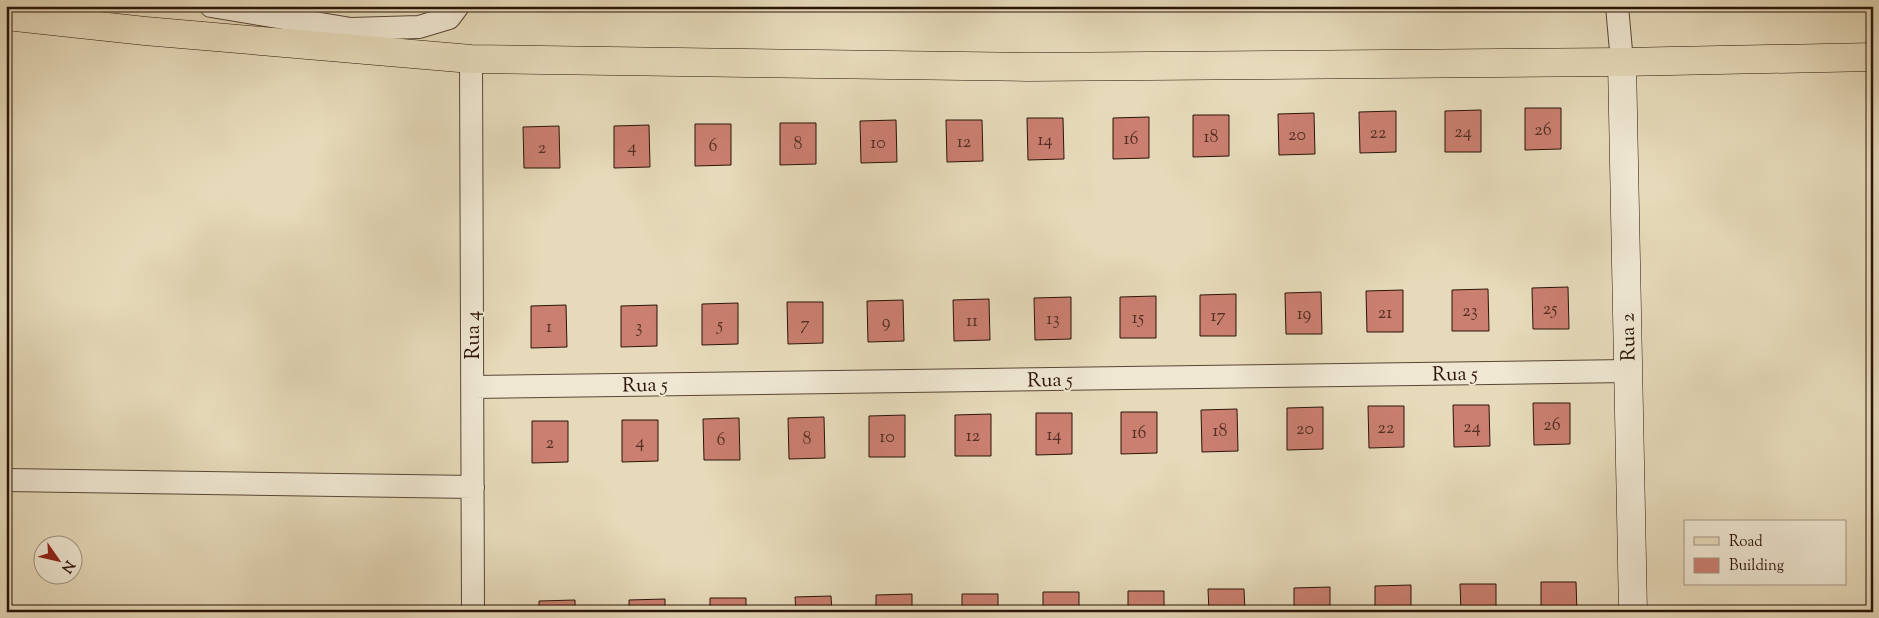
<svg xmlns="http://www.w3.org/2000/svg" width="1879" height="618" font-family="'Sorts Mill Goudy',serif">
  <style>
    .building { fill: #ca7f70; stroke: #2b1409 }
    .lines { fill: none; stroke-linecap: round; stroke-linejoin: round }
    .street-casing { stroke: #5a4635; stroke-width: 24 }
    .secondary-casing { stroke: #2b1409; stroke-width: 29 }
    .primary-casing { stroke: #2b1409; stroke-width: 29 }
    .street { stroke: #efe7d2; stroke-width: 22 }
    .secondary { stroke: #efe7d2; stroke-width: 28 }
    .primary { stroke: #e6daba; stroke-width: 28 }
    .labels { text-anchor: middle; stroke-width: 4; stroke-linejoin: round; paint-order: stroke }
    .number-label { font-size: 18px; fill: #532f23 }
    .street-label { font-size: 20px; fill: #2b1409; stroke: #efe7d2 }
  </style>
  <rect width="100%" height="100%" fill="#e6daba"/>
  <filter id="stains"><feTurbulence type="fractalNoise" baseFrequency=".004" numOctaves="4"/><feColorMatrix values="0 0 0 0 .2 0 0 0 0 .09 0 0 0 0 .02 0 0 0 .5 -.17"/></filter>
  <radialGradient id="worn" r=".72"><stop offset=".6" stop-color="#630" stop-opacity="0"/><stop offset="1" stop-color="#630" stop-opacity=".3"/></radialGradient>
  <path class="building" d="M 1525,108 L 1561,108 L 1561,149 L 1525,150 Z
    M 1481,110 L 1481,152 L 1445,152 L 1445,111 Z
    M 1396,111 L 1396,152 L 1360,153 L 1359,112 Z
    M 1314,113 L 1315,154 L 1279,155 L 1278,114 Z
    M 1193,115 L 1229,115 L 1229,156 L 1193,157 Z
    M 1149,117 L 1149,158 L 1113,159 L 1113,118 Z
    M 1027,118 L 1063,118 L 1064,159 L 1028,160 Z
    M 896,120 L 897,162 L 861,163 L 860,121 Z
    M 946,120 L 982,120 L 983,161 L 947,162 Z
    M 780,123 L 816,123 L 816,164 L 780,165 Z
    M 695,124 L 731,124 L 731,165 L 695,166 Z
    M 649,125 L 650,167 L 614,168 L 614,126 Z
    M 559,126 L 560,168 L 524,168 L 523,127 Z
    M 1568,287 L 1569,329 L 1533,329 L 1532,288 Z
    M 1488,289 L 1489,331 L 1452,331 L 1452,290 Z
    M 1403,290 L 1403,332 L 1367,332 L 1366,291 Z
    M 1321,292 L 1322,334 L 1286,334 L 1285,293 Z
    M 1236,294 L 1236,336 L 1200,336 L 1200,295 Z
    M 1156,296 L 1156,338 L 1120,338 L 1120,297 Z
    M 1071,297 L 1071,339 L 1035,340 L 1034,298 Z
    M 989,299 L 990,340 L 954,341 L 953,300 Z
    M 903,300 L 904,341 L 868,342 L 867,301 Z
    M 787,302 L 823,302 L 823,343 L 788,344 Z
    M 738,303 L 738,344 L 702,345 L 702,304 Z
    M 566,305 L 567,347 L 531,348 L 531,306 Z
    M 657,305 L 657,346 L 621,347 L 621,306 Z
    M 1533,403 L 1570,403 L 1570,444 L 1534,445 Z
    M 1453,405 L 1489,405 L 1490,446 L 1454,447 Z
    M 1368,406 L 1404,406 L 1404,447 L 1369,448 Z
    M 1323,407 L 1323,449 L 1287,450 L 1287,408 Z
    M 1237,409 L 1238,451 L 1202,452 L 1201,410 Z
    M 1121,412 L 1157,412 L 1157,453 L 1121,454 Z
    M 1036,413 L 1072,413 L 1072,454 L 1036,455 Z
    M 991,414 L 991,456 L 955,456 L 955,415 Z
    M 905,415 L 905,457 L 869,457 L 869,416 Z
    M 824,417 L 825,458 L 789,459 L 788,418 Z
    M 739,418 L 740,460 L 704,460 L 703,419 Z
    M 622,420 L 658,420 L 658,461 L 622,462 Z
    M 532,421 L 568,421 L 568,462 L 532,463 Z
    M 1541,582 L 1576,582 L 1577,612 L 1541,612 Z
    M 1460,584 L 1496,584 L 1496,612 L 1461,612 Z
    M 1411,585 L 1411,612 L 1375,612 L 1375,586 Z
    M 1330,587 L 1330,612 L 1294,612 L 1294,588 Z
    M 1208,589 L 1244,589 L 1245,612 L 1209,612 Z
    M 1128,591 L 1164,591 L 1164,612 L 1128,612 Z
    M 1043,592 L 1079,592 L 1079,612 L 1043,612 Z
    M 912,594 L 912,612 L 876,612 L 876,595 Z
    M 962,594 L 998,594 L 998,612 L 962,612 Z
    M 831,596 L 832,612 L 796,612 L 795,597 Z
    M 710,598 L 746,598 L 746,612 L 710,612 Z
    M 665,599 L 665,612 L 629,612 L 629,600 Z
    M 575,600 L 575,612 L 539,612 L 539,601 Z"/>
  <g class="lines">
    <g class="street-casing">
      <path id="street" d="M 211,6 L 351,29 L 419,27 L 449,18 L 458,6
        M 1617,6 L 1622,62
        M 471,59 L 473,612
        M 473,387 L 1627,371
        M 6,480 L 473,487"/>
    </g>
    <g class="secondary-casing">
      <path id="secondary" d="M 1622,62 L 1633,612"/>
    </g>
    <g class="primary-casing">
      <path id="primary" d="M 6,16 L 145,31 L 471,59 L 1028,67 L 1622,62 L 1873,57"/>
    </g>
    <use href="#street" class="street"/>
    <use href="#secondary" class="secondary"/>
    <use href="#primary" class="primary"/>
  </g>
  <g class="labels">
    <g class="number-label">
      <text x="1543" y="135">26</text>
      <text x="1463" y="137">24</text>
      <text x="1378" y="138">22</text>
      <text x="1297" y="140">20</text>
      <text x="1211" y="142">18</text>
      <text x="1131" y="144">16</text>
      <text x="1045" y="145">14</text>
      <text x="964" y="147">12</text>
      <text x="878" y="148">10</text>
      <text x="798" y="149">8</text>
      <text x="713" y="151">6</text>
      <text x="632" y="152">4</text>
      <text x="542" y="153">2</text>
      <text x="1550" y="314">25</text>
      <text x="1470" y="316">23</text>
      <text x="1385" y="318">21</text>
      <text x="1304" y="319">19</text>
      <text x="1218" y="321">17</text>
      <text x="1138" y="323">15</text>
      <text x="1053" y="324">13</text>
      <text x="972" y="326">11</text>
      <text x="886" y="327">9</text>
      <text x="805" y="329">7</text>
      <text x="720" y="330">5</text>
      <text x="549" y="332">1</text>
      <text x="639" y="332">3</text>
      <text x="1552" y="430">26</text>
      <text x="1472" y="432">24</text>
      <text x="1386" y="433">22</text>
      <text x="1305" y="434">20</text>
      <text x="1220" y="436">18</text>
      <text x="1139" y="438">16</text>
      <text x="1054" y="440">14</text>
      <text x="973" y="441">12</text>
      <text x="887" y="442">10</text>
      <text x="807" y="444">8</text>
      <text x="721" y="445">6</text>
      <text x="640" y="447">4</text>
      <text x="550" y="448">2</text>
    </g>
    <g class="street-label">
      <text transform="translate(472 335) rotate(-90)" y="7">Rua 4</text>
      <text transform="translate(1627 337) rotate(-91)" y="7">Rua 2</text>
      <text transform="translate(1455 373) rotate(-1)" y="7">Rua 5</text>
      <text transform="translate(1050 379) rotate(-1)" y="7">Rua 5</text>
      <text transform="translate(645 384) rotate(-1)" y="7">Rua 5</text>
    </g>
  </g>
  <rect width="1879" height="618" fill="none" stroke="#e6daba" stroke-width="25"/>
  <rect x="8" y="8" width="1864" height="603" fill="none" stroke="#2b1409" stroke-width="2.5"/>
  <rect x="12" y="12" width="1854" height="593" fill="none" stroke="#2b1409"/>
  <rect x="1684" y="520" width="162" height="65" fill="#efe7d2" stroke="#a19382"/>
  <rect x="1694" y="537" width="25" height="8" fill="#e6daba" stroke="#a19382"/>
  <text x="1729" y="546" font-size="15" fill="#2b1409">Road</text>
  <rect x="1694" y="558" width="25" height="15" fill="#ca7f70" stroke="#a19382"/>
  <text x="1729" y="570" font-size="15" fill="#2b1409">Building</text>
  <g transform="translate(58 560) rotate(124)"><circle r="24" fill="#efe7d2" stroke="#a19382"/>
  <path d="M0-4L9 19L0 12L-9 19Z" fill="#8f2418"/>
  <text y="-8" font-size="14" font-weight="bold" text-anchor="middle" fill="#2b1409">N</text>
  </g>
  <rect width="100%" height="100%" filter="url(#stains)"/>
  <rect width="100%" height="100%" fill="url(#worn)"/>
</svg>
